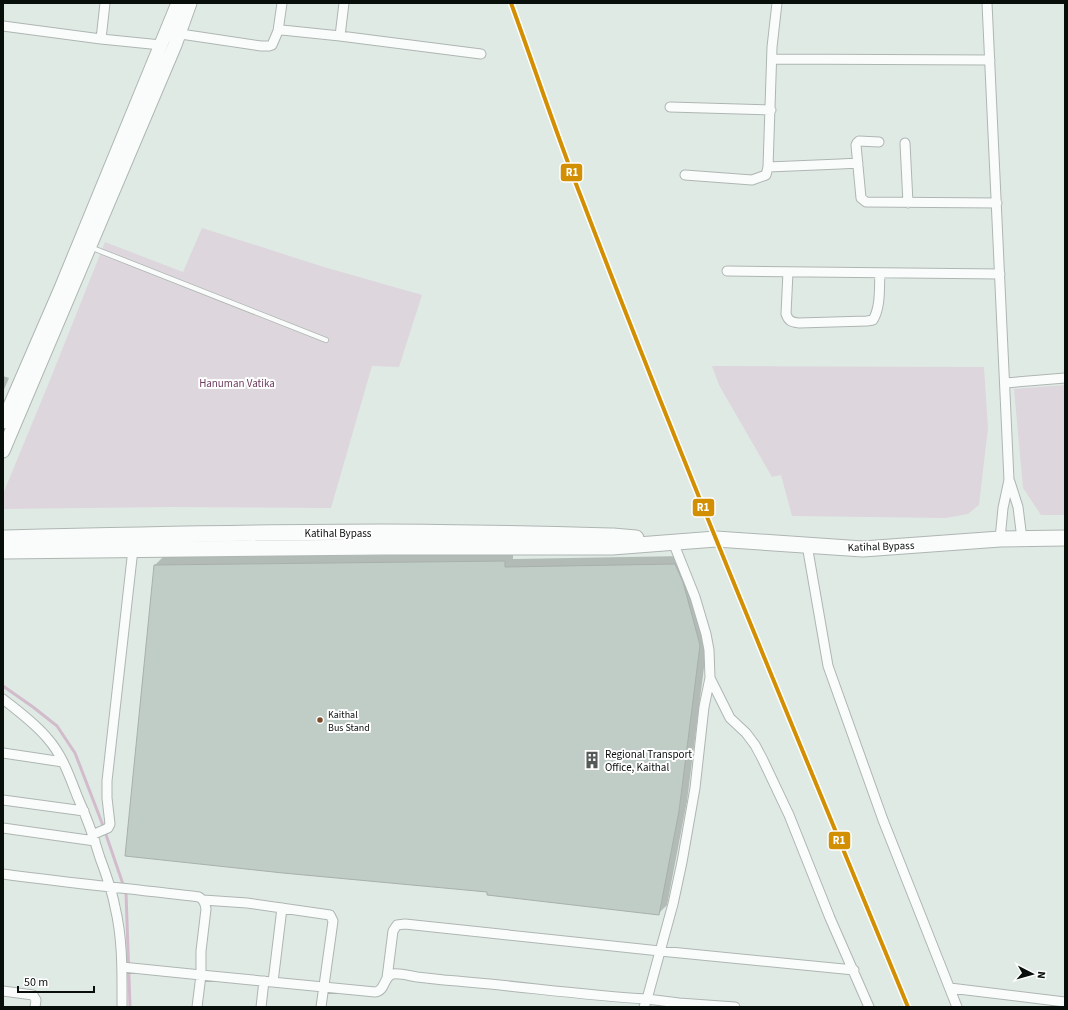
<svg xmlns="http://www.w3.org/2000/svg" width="1068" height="1010" font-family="'Source Sans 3',sans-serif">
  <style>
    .green { fill: #ddd6dc }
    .shadow { fill: #0003 }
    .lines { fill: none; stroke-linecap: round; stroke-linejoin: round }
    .stream { stroke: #d2bccb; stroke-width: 3 }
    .building { fill: #c0ccc6; stroke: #a8b0ac }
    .lane-casing { stroke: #aeb6b2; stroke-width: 6 }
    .street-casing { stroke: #aeb6b2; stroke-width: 11 }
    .secondary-casing { stroke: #aeb6b2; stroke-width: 15 }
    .primary-casing { stroke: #aeb6b2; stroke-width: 17 }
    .lane { stroke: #fafcfb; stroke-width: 4.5 }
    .street { stroke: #fafcfb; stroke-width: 9 }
    .secondary { stroke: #fafcfb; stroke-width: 13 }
    .primary { stroke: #fafcfb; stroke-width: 15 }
    .rail-1-casing { stroke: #fff; stroke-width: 7 }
    .rail-1 { stroke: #d38f02; stroke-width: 4 }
    .bus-dot { fill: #7a4b2a; stroke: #fff; stroke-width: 1.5 }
    .labels { text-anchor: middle; stroke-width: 4; stroke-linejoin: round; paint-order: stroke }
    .bus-label { font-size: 10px; fill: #080e0a; stroke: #fff; text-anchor: start }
    .park-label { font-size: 11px; fill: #6d3d5f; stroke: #fff }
    .street-label { font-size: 11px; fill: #080e0a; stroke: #fff }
    .poi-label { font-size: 11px; fill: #080e0a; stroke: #fff; text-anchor: start }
    .line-badge { stroke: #fff; stroke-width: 1.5 }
    .badge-label { font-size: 11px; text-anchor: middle; font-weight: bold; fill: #fff }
  </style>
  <rect width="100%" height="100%" fill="#e0eae5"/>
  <path class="green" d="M 202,228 L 324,267 L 422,295 L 399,367 L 372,366 L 331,508 L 169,507 L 3,509 L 3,494 L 50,380 L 105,242 L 183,272 Z
    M 712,366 L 984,367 L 988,428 L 979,505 L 968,514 L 946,518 L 792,516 L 781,475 L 772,477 L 719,385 Z
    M 1065,385 L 1065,515 L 1041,515 L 1023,488 L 1014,389 Z"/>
  <path class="shadow" d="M 3,376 L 9,378 L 3,392 Z
    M 513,554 L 513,559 L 684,556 L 691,574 L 708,636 L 687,801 L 667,905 L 658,914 L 488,891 L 126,855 L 155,565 L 163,557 Z"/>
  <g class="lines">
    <path class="stream" d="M 3,686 L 33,707 L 57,726 L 75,753 L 102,823 L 126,893 L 130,1007"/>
  </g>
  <path class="building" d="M 505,561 L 505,567 L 675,564 L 683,582 L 700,645 L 679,811 L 659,915 L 487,895 L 487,892 L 283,873 L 125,856 L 154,565 Z"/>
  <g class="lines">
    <g class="lane-casing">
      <path id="lane" d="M 90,247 L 326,340"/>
    </g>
    <g class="street-casing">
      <path id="street" d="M 987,3 L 1009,480 L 1003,508 L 1000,539
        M 3,26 L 101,39 L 161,45
        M 278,31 L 282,3
        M 174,33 L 261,46 L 269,46 L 272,45 L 278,31 L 282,30 L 340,36 L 481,54
        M 340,36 L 344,3
        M 101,39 L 105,3
        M 772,59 L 990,60
        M 670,107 L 771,110
        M 879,142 L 859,141 L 857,143 L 856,145 L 861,198 L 866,202 L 997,203
        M 905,143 L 908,203
        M 768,167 L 840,164 L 858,163
        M 685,175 L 752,180 L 766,175 L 768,167 L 772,47 L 777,3
        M 727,271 L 1000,274
        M 788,272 L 786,314 C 789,322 792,322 799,323 L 867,321 L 873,320 C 881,306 879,288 880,273
        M 1005,383 L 1065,378
        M 1010,482 L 1018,507 L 1022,539
        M 807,545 L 828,666 L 883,820 L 957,1007
        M 710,678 L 730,718 L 746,733 L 755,745 L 762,758 L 789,815 L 830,918 L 869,1007
        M 3,699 C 18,711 36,724 48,739 C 63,756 70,778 78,798 C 87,818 94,838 100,858 C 106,874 112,891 115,907 C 123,940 122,974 122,1007
        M 3,753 L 63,762
        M 3,800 L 84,811
        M 3,828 L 95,841
        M 92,835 L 108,828 L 110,824 L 107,798 L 107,781 L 133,549
        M 3,874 C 68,883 133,889 199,897 C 204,900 205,903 206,909 L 201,951 L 201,975 L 375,992 C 386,991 383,976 393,974 C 401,973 410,976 417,977 C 426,978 435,979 444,980 C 512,985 579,995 647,999 L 673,904 L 682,862 L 695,788 L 704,707 L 710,678 L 709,650 L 706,634 L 695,597 L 673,542
        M 203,900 L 247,903 L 330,915 L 333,921 L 321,1007
        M 122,967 L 201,975 L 197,1007
        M 387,978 L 393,931 L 397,925 L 405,924 L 660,951 L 854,970
        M 273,982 L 282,908
        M 950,988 L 1065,1002
        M 3,991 L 33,995 L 36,1000 L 35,1007
        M 261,1007 L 264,981
        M 644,1007 L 647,999 L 679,1003 L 735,1007"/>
    </g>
    <g class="secondary-casing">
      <path id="secondary" d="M 3,422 L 61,288 L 178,3
        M 3,451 L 175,45 L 190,3"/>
    </g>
    <g class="primary-casing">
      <path id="primary" d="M 3,538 C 130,535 256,532 383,532 C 460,532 536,534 613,536 L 636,538
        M 3,551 L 382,547 L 612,547 L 716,539 L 863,549 L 1000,539 L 1065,538"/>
    </g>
    <use href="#lane" class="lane"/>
    <use href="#street" class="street"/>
    <use href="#secondary" class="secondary"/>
    <use href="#primary" class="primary"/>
    <g class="rail-1-casing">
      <path id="rail-1" d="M 511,3 C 535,69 557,136 583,202 C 686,472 798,739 908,1007"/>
    </g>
    <use href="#rail-1" class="rail-1"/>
  </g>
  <defs>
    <g id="building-bare" transform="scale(1.38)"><path d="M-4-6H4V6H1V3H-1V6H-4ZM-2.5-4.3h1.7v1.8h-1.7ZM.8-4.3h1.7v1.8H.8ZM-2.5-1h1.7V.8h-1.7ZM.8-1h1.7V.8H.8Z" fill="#545b57" stroke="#fff" stroke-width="2.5" paint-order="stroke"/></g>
  </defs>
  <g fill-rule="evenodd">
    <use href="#building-bare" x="592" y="760"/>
  </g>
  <circle class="bus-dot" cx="320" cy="720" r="3.5"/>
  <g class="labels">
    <g class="bus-label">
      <text x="328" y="718">Kaithal<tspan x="328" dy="13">Bus Stand</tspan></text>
    </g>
    <g class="park-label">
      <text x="237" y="387">Hanuman Vatika</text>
    </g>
    <g class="street-label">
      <text x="338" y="537">Katihal Bypass</text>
      <text transform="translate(881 546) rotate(-2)" y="4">Katihal Bypass</text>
    </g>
    <g class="poi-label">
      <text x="605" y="758">Regional Transport<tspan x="605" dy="13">Office, Kaithal</tspan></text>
    </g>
  </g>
  <g class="line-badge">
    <rect x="560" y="163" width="23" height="19" rx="4" fill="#d38f02"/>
    <rect x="692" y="498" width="23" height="19" rx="4" fill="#d38f02"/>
    <rect x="828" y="831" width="23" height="19" rx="4" fill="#d38f02"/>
  </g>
  <g class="badge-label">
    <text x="572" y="176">R1</text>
    <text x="703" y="511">R1</text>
    <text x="839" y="844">R1</text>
  </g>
  <rect width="1068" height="1010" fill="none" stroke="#080e0a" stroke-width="8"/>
  <g transform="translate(1032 974) rotate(96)" stroke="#ffffff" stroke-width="3" paint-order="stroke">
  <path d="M0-3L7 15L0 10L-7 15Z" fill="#080e0a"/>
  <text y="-6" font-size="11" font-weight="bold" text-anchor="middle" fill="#080e0a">N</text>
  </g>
  <path d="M18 986v6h76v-6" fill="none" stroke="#080e0a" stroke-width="2"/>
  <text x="24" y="986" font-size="12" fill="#080e0a" stroke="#ffffff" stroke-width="3" paint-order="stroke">50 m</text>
</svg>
